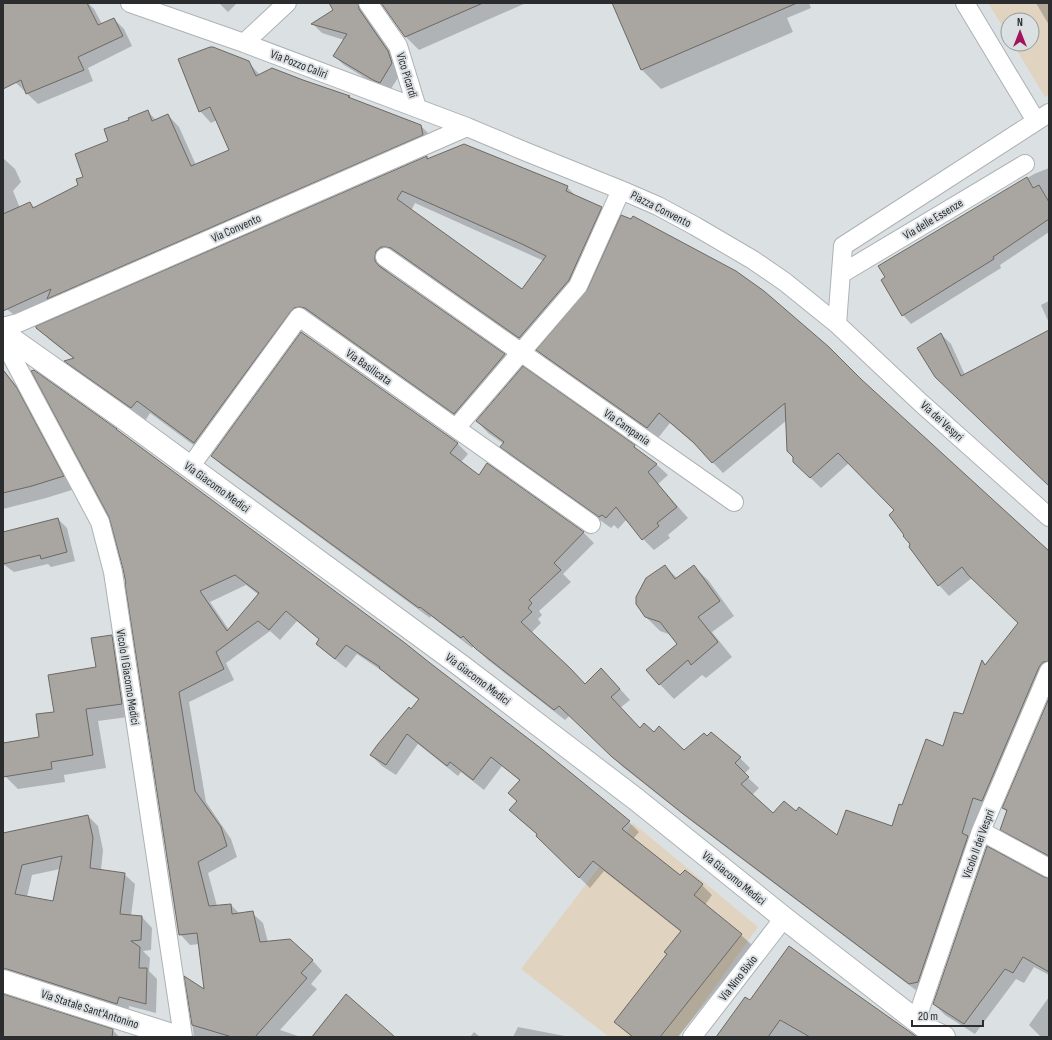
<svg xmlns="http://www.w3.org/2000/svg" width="1052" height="1040" font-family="'Sofia Sans Condensed',sans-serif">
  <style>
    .education { fill: #e0d4c0 }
    .shadow { fill: #0003; fill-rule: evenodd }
    .building { fill: #a9a6a2; stroke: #6c6965; fill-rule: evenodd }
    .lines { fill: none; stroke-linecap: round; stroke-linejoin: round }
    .minor-casing { stroke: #adb2b5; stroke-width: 20 }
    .tertiary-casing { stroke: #adb2b5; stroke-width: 24 }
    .minor { stroke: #fff; stroke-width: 18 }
    .tertiary { stroke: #fff; stroke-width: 22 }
    .labels { text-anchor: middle; stroke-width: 4; stroke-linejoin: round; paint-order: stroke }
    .street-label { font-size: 12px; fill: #2a2c2d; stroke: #dbe0e3 }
  </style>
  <rect width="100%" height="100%" fill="#dbe0e3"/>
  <path class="education" d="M 988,3 L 1049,3 L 1049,95 L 1045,97 L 1013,44 L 1032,44 L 1032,20 L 1008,20 L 1008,35 Z
    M 633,823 L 758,927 L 704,1002 L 678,1037 L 609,1037 L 521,969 Z"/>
  <path class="shadow" d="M 3,3 L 88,3 L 94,9 L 102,24 L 114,19 L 124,29 L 132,46 L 88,68 L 93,81 L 38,104 L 16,83 L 3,52 Z
    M 219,3 L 237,3 L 228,12 Z
    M 330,3 L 362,3 L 368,19 L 397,61 L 401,73 L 389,92 L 383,89 L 344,65 L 334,56 L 344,40 L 322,33 L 313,24 L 335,10 Z
    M 382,3 L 526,3 L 419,50 L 405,36 Z
    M 613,3 L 809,3 L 811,8 L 787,18 L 793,32 L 661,89 L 641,69 Z
    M 1036,3 L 1049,3 L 1049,25 Z
    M 248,62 L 260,75 L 302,81 L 350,97 L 353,100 L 421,126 L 432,137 L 21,320 L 5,308 L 3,307 L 3,158 L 15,169 L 21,182 L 13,191 L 20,208 L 30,204 L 35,208 L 79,185 L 109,142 L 130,120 L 148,112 L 156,120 L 168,115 L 179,127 L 196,165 L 231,150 L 217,120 L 211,123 L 200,111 Z
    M 427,157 L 429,160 L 567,187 L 577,197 L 601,207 L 614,220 L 532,350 L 389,264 L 387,270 L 388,273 L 505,355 L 518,368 L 467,426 L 307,320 L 207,455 L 150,413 L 145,421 L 79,374 L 66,362 L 74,359 L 50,340 L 37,327 ZM 415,203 L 544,261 L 522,291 L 411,211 Z
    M 1049,168 L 1049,232 L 1000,265 L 1001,268 L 911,324 L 903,315 L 887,278 L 880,266 L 1034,174 Z
    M 1049,301 L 1049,323 L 1041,305 Z
    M 1049,331 L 1049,485 L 946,387 L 941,334 L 951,344 L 965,375 Z
    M 538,350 L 861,380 L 1049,551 L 1049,679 L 921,994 L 694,823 L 623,767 L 570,715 L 565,720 L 488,660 L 474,646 L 472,648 L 431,616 L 430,618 L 223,466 L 212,456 L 457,443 L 468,454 L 461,462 L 479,476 L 488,465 L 584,533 L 594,543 L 563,574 L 571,582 L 539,611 L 542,615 L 538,619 L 541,623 L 531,633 L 570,669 L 585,684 L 612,680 L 630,700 L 620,708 L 640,729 L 654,734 L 684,752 L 740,758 L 750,768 L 744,774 L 759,788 L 752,795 L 773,814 L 796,812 L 837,836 L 893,828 L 903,806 L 944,748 L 963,716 L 982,662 L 986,666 L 1020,623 L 972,578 L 949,596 L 939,585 L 911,544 L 896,510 L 849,463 L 821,488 L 794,462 L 787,420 L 723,473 L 699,448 L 670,423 L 658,438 L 548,361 Z
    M 3,369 L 29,402 L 75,489 L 46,498 L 3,509 Z
    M 33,372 L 629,822 L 639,832 L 633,839 L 681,876 L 702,885 L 712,895 L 705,905 L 741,935 L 752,945 L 678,1037 L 632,1037 L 615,1022 L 668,955 L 681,932 L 604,871 L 590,888 L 537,836 L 538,835 L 521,821 L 510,810 L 518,801 L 520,781 L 502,766 L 484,790 L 461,772 L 458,776 L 418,744 L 396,775 L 382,766 L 371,755 L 419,700 L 391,679 L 385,673 L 357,654 L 346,668 L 328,654 L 317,644 L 320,640 L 297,621 L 280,640 L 270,631 L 226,663 L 234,680 L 189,702 L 206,802 L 231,839 L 237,857 L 208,873 L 217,906 L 231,905 L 240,914 L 252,913 L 263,923 L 268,942 L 312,960 L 322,971 L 311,984 L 317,989 L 280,1030 L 301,1037 L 194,1037 L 186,978 L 205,991 L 200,944 L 190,945 L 180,934 L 127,584 L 111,519 ZM 246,585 L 259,595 L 229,630 L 210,602 Z
    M 477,421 L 634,446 L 643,455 L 656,464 L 668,475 L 658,484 L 688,518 L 668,535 L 670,538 L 654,550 L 643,539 L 627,519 L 618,529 L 614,525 L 611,528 L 513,458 L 501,447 L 504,444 L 488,433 Z
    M 58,519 L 67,528 L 75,561 L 51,567 L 48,564 L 14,572 L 3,564 L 3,533 Z
    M 665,566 L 677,578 L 693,566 L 708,580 L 734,616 L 712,632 L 732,657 L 706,678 L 702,675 L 674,699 L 647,671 L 678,644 L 671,635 L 660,631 L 645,616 Z
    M 112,636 L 125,649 L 135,716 L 98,721 L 106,768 L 64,775 L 65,782 L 18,789 L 5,776 L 3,766 L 3,744 L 40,738 L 55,712 L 97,668 Z
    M 1049,700 L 1049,860 L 1012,840 L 1002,829 L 1008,813 L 1003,808 Z
    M 88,816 L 98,826 L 103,850 L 101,870 L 124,874 L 135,884 L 131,916 L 142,917 L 152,928 L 151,950 L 143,951 L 150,958 L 149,971 L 157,979 L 156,1013 L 129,1006 L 128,1014 L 3,985 L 3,833 ZM 60,869 L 54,902 L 27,897 L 32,875 Z
    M 1044,878 L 1049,879 L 1049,975 L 1034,967 L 1024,983 L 1016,979 L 975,1034 L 945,1015 L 934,1004 Z
    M 3,995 L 113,1030 L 119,1037 L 3,1037 Z
    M 1049,997 L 1049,1037 L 1039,1037 L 1040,1036 L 1029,1025 Z
    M 750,1002 L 912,1037 L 717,1037 Z
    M 328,1016 L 329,1018 L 393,1037 L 311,1037 Z
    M 518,1027 L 570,1037 L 513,1037 Z
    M 474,1032 L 480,1037 L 470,1037 Z"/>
  <path class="building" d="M 3,3 L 87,3 L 98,25 L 114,18 L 123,36 L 78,57 L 84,70 L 26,94 L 21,80 L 3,89 Z
    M 329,3 L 358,3 L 359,9 L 388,51 L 392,63 L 380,83 L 373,80 L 333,56 L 347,34 L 311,24 L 333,10 Z
    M 381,3 L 483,3 L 405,37 Z
    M 612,3 L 797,3 L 641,70 Z
    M 210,47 L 213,47 L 249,61 L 256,76 L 272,68 L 303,80 L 350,96 L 348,97 L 421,125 L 423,135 L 47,299 L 51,289 L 3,311 L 3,214 L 30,202 L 33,208 L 78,185 L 76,179 L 83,177 L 75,154 L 108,141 L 104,129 L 129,120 L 128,118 L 148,110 L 152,121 L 168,114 L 191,166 L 229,150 L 210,107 L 199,112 L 178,59 Z
    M 464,144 L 568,186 L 566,191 L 602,207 L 569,280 L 519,338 L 391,248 L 386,247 L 381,247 L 376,251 L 375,256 L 375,261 L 379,266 L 505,354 L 454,414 L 305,308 L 300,307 L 294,308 L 291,311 L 194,443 L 137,401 L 131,408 L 64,361 L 74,358 L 36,328 L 36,326 L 427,156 L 427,159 ZM 402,191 L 522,244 L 546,256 L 522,289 L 397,199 Z
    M 1027,177 L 1033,188 L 1039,185 L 1049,202 L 1049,219 L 993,257 L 994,259 L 902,316 L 881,280 L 885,277 L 878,266 Z
    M 621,215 L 631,219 L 633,216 L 736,271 L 764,291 L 829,347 L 862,380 L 1049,551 L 1049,661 L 1043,662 L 1039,667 L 982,801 L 973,798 L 962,833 L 968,836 L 918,982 L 909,984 L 682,813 L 612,757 L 559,706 L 554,710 L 476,649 L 463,636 L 461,638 L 420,607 L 419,608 L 211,456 L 301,332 L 458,443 L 450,453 L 479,475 L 487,463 L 584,532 L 554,563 L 561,570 L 529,600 L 532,603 L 528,608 L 532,612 L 521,622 L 570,668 L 585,684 L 601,668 L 620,689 L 611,697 L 640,728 L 644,723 L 654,732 L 659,726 L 684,750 L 704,733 L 707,736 L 711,732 L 741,757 L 735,763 L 749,777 L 741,784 L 773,813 L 784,801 L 796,811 L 799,807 L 837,835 L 846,810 L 892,826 L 899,804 L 902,805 L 926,739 L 943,746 L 954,712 L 963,714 L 982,660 L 985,665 L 1018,623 L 968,575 L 962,567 L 938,586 L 909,547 L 910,544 L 903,536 L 904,535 L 889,515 L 894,510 L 838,453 L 810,478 L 793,462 L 793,457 L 787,451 L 785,403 L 712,463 L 693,442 L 659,413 L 647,428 L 536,350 L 587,290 Z
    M 1049,330 L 1049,486 L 935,377 L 917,348 L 941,333 L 961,376 Z
    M 523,366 L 635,445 L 634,447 L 657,464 L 648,472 L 677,507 L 657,523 L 659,526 L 642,540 L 616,507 L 606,518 L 602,515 L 599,517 L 500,447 L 504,442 L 476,421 Z
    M 3,370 L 17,388 L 64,476 L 32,486 L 3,493 Z
    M 34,370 L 117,429 L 116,429 L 405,643 L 430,663 L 543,750 L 630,821 L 622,829 L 680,875 L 685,870 L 703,884 L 694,895 L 742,934 L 660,1037 L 633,1037 L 614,1022 L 667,954 L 664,952 L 681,931 L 593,861 L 579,878 L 536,836 L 537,834 L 509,810 L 517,801 L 508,793 L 520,780 L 491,757 L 473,780 L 450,762 L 447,766 L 407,734 L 386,765 L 370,755 L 378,744 L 409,707 L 411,709 L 419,699 L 379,668 L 380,667 L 346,645 L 335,659 L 316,644 L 319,639 L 286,611 L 269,630 L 258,621 L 216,652 L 224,669 L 179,692 L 195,791 L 221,827 L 227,846 L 198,862 L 209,906 L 231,904 L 232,914 L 253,911 L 260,942 L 290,939 L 313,960 L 301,973 L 307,978 L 255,1037 L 232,1037 L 192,1025 L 184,976 L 204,989 L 197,933 L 179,935 L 125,584 L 126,583 L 123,569 L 109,517 L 31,371 ZM 235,575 L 259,593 L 227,631 L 200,591 Z
    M 58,518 L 67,552 L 41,559 L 40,555 L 3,564 L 3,532 Z
    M 665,565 L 675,579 L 694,565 L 720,601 L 698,617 L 718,642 L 691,665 L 688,660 L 659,685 L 646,670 L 677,644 L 660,622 L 645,617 L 636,604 L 636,597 L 646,578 Z
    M 112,635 L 122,704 L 86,709 L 93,755 L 51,762 L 52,769 L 3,777 L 3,743 L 39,737 L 36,714 L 54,712 L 48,675 L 96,667 L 91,638 Z
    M 1049,698 L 1049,856 L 1000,830 L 1007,810 L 1002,808 Z
    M 88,815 L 93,838 L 90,868 L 125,873 L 120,914 L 142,916 L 141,940 L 131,941 L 140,947 L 139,968 L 147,968 L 146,1004 L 119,997 L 117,1004 L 7,969 L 3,969 L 3,833 ZM 62,856 L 53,901 L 15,894 L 22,865 Z
    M 987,846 L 1044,877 L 1049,878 L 1049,972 L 1023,957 L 1013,973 L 1005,969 L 964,1024 L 933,1004 Z
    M 789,946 L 832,977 L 917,1037 L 810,1037 L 780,1020 L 768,1037 L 716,1037 L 745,997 L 750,1000 Z
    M 3,994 L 113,1029 L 112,1037 L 3,1037 Z
    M 346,994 L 395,1037 L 312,1037 Z"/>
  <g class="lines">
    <g class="minor-casing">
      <path id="minor" d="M 130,3 L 244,43 L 467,127 L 524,151 L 621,190 L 658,206 L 695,226 L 753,260 L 785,282 L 837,324 L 921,403 L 1049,517
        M 368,3 L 398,46 L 417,108
        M 965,3 L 1036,121
        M 244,43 L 287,3
        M 385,257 L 734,502
        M 841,274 L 1025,164
        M 837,324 L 843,246 L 1049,113
        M 3,327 L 18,323 L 467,127
        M 3,340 L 100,522 L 113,572 L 183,1037
        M 456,428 L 578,286 L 621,190
        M 190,467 L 299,317 L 591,524
        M 981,831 L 1049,868
        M 916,1021 L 981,831 L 1049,671
        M 692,1037 L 784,918"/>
    </g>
    <g class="tertiary-casing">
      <path id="tertiary" d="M 3,333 L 122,417 L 460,665 L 637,800 L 784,918 L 927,1029 L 944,1037
        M 3,981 L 178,1037"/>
    </g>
    <use href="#minor" class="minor"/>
    <use href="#tertiary" class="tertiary"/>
  </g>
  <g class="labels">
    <g class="street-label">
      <text transform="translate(299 64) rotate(21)" y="4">Via Pozzo Caliri</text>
      <text transform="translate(407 75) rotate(73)" y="4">Vico Picardi</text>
      <text transform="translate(661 209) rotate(27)" y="4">Piazza Convento</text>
      <text transform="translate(933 219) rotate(-31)" y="4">Via delle Essenze</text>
      <text transform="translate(236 228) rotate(-24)" y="4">Via Convento</text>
      <text transform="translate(369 367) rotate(35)" y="4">Via Basilicata</text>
      <text transform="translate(942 421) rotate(42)" y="4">Via dei Vespri</text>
      <text transform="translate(627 427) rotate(35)" y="4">Via Campania</text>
      <text transform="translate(217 487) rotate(36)" y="4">Via Giacomo Medici</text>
      <text transform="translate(128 677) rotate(81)" y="4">Vicolo II Giacomo Medici</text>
      <text transform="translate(478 679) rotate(37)" y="4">Via Giacomo Medici</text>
      <text transform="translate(978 844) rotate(-70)" y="4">Vicolo II dei Vespri</text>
      <text transform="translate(734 878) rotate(39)" y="4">Via Giacomo Medici</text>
      <text transform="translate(738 978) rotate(-52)" y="4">Via Nino Bixio</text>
      <text transform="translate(90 1009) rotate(18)" y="4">Via Statale Sant'Antonino</text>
    </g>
  </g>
  <rect width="1052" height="1040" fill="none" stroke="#2a2c2d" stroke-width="8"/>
  <g transform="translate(1020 32)"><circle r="19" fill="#dbe0e3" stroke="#94989a"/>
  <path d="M0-3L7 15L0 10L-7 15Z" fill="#a1145c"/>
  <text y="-6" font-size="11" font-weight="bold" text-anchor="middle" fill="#2a2c2d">N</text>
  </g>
  <path d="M912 1020v6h71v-6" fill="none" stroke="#2a2c2d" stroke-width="2"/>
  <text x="918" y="1020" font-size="12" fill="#2a2c2d" stroke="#dbe0e3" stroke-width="3" paint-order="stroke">20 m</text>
</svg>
